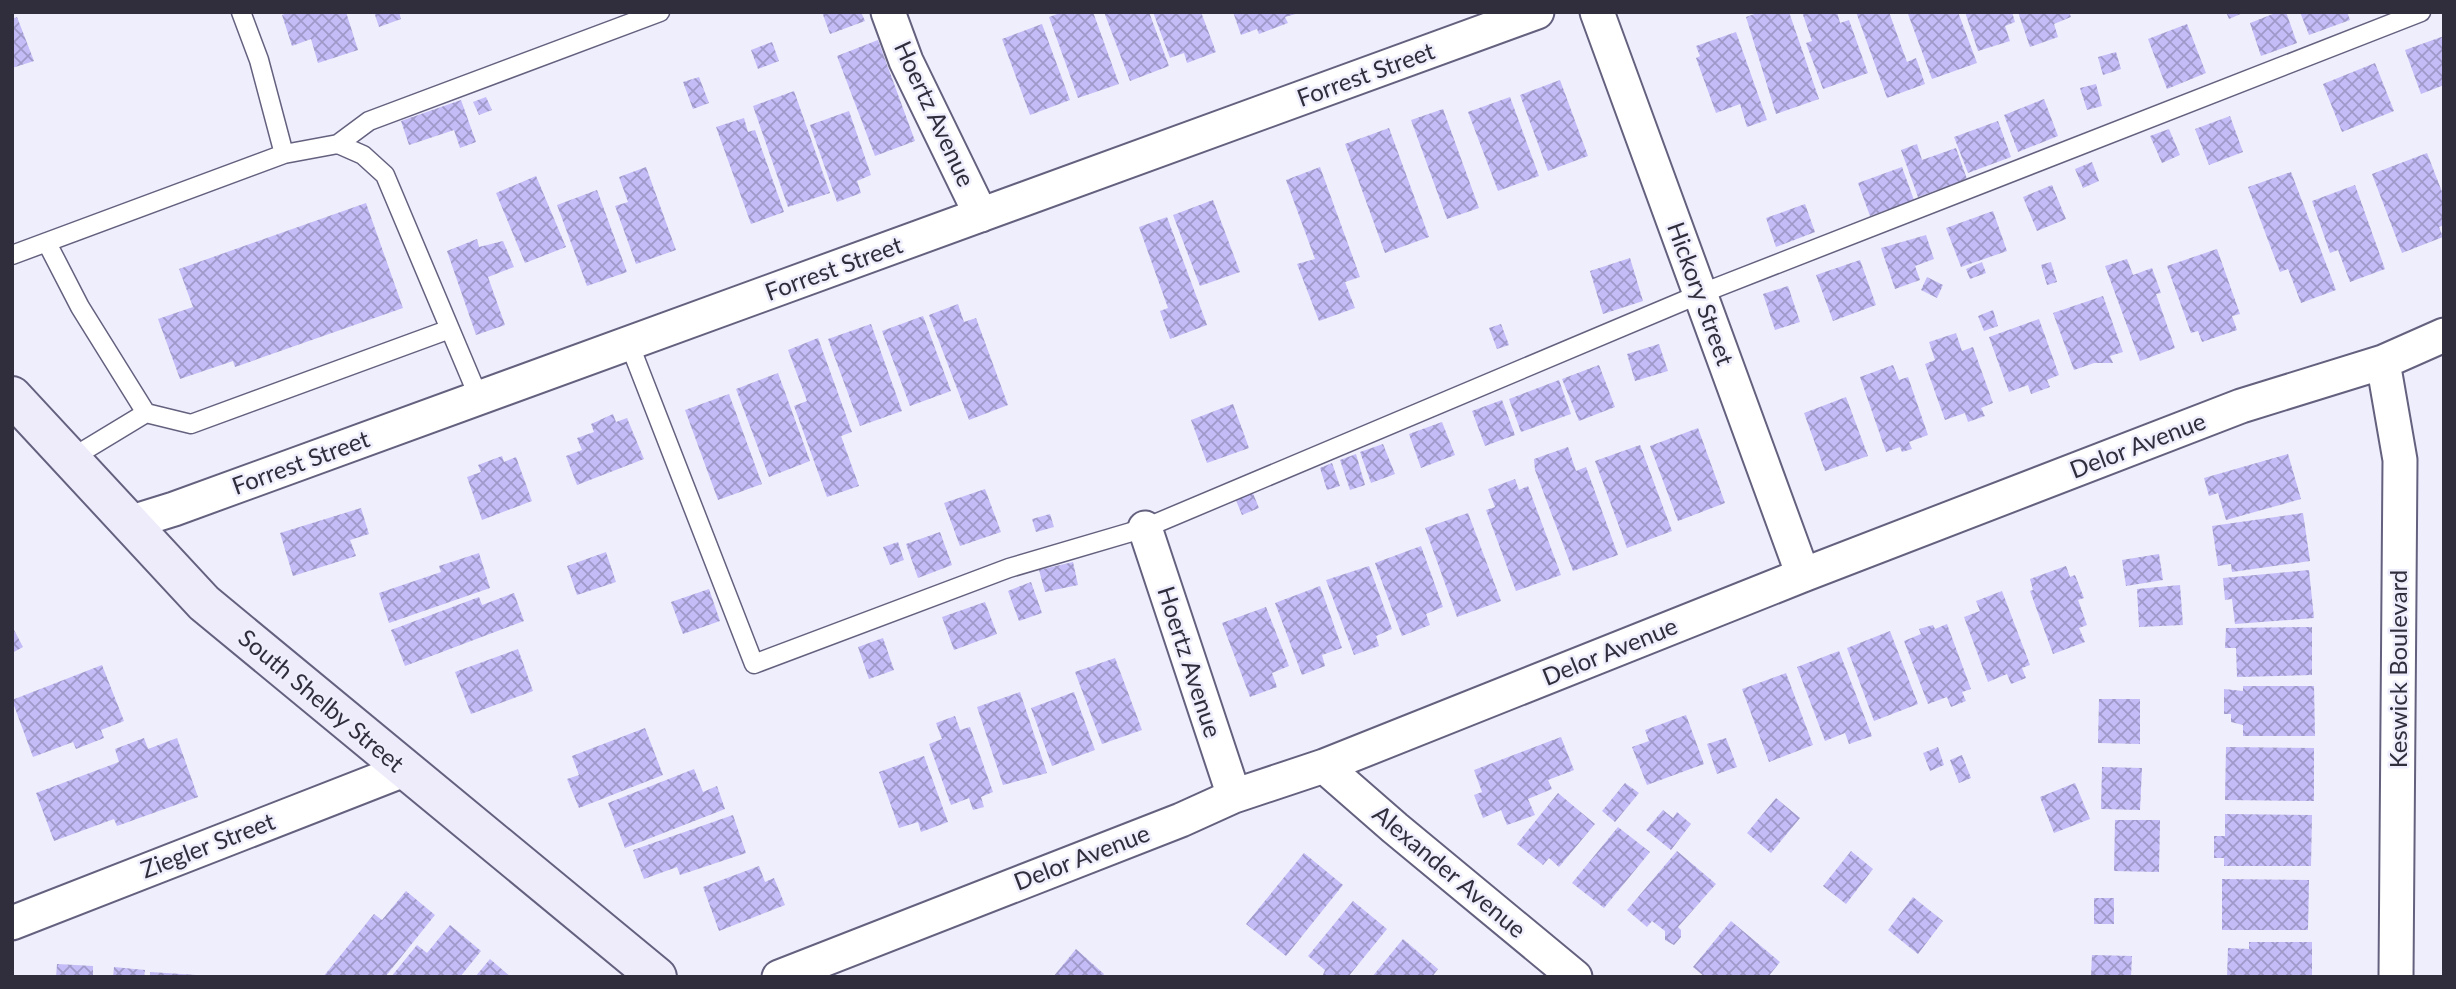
<svg xmlns="http://www.w3.org/2000/svg" width="2456" height="989" font-family="Lato,sans-serif">
  <style>
    .building { fill: url(#building-cross-hatch) }
    .lines { fill: none; stroke-linecap: round; stroke-linejoin: round }
    .service-casing { stroke: #64617f; stroke-width: 21 }
    .minor-casing { stroke: #64617f; stroke-width: 37 }
    .secondary-casing { stroke: #64617f; stroke-width: 42 }
    .service { stroke: #fff; stroke-width: 18 }
    .minor { stroke: #fff; stroke-width: 33 }
    .secondary { stroke: #eeecfb; stroke-width: 38 }
    .labels { text-anchor: middle; stroke-width: 5; stroke-linejoin: round; paint-order: stroke }
    .street-label { font-size: 24px; fill: #302e3c; stroke: #efeefc }
  </style>
  <defs>
    <pattern id="building-cross-hatch" width="8" height="8" patternUnits="userSpaceOnUse" patternTransform="scale(1.75)"><rect width="8" height="8" fill="#c3bcf7"/><path d="M0 0l8 8M0 8l8-8" fill="none" stroke="#9f99c9"/></pattern>
  </defs>
  <rect width="100%" height="100%" fill="#efeefc"/>
  <path class="building" d="M 290,12 L 346,12 L 358,50 L 318,63 L 311,39 L 292,46 L 282,15 Z
    M 374,12 L 399,12 L 401,19 L 379,27 Z
    M 822,12 L 861,12 L 865,21 L 830,34 Z
    M 1063,12 L 1093,12 L 1119,84 L 1078,98 L 1049,17 Z
    M 1104,12 L 1149,12 L 1169,66 L 1130,81 Z
    M 1153,12 L 1201,12 L 1216,52 L 1187,63 L 1184,53 L 1170,58 Z
    M 1233,12 L 1298,12 L 1299,13 L 1285,17 L 1288,23 L 1259,34 L 1257,29 L 1241,35 Z
    M 1760,12 L 1789,12 L 1819,99 L 1776,114 L 1746,17 Z
    M 1802,12 L 1837,12 L 1840,23 L 1849,20 L 1868,73 L 1823,89 L 1806,43 L 1812,41 Z
    M 1856,12 L 1889,12 L 1907,62 L 1916,58 L 1925,84 L 1887,98 Z
    M 1912,12 L 1958,12 L 1977,63 L 1932,79 L 1908,14 Z
    M 1965,12 L 2012,12 L 2015,22 L 2005,26 L 2010,41 L 1978,51 Z
    M 2018,12 L 2069,12 L 2071,17 L 2054,24 L 2058,37 L 2030,47 Z
    M 2226,12 L 2245,12 L 2229,19 Z
    M 2278,12 L 2286,12 L 2297,43 L 2261,56 L 2250,23 Z
    M 2300,12 L 2347,12 L 2350,20 L 2309,35 Z
    M 17,17 L 34,61 L 12,68 L 12,19 Z
    M 1042,24 L 1070,100 L 1030,115 L 1002,39 Z
    M 2187,24 L 2206,73 L 2167,89 L 2148,39 Z
    M 1736,32 L 1767,120 L 1747,127 L 1740,104 L 1716,113 L 1696,58 L 1700,56 L 1696,46 Z
    M 2444,36 L 2444,85 L 2421,94 L 2405,50 Z
    M 878,40 L 915,141 L 875,156 L 837,56 Z
    M 772,42 L 779,61 L 758,69 L 751,50 Z
    M 2116,52 L 2121,69 L 2103,75 L 2098,57 Z
    M 2375,63 L 2394,111 L 2342,132 L 2323,84 Z
    M 699,77 L 709,103 L 693,109 L 683,82 Z
    M 1560,80 L 1588,156 L 1548,171 L 1520,95 Z
    M 2096,84 L 2102,106 L 2087,110 L 2080,88 Z
    M 794,91 L 830,193 L 788,207 L 753,106 Z
    M 486,97 L 492,110 L 479,115 L 473,102 Z
    M 1510,97 L 1539,176 L 1498,191 L 1468,112 Z
    M 2044,99 L 2058,136 L 2018,152 L 2004,115 Z
    M 461,100 L 476,142 L 460,148 L 454,130 L 409,145 L 401,121 Z
    M 1443,109 L 1479,208 L 1447,219 L 1411,120 Z
    M 849,111 L 871,175 L 857,181 L 861,193 L 837,202 L 810,125 Z
    M 2230,116 L 2243,152 L 2209,165 L 2195,129 Z
    M 744,118 L 748,132 L 755,130 L 784,212 L 751,224 L 716,127 Z
    M 1998,121 L 2011,157 L 1968,173 L 1954,137 Z
    M 1389,128 L 1429,237 L 1385,253 L 1345,144 Z
    M 2169,129 L 2180,155 L 2162,163 L 2150,136 Z
    M 1917,144 L 1922,160 L 1956,148 L 1967,179 L 1918,197 L 1901,150 Z
    M 2427,153 L 2444,197 L 2444,225 L 2439,227 L 2443,237 L 2402,253 L 2372,174 Z
    M 2092,162 L 2099,181 L 2083,188 L 2075,169 Z
    M 646,167 L 676,250 L 636,264 L 615,206 L 628,202 L 619,177 Z
    M 1320,167 L 1360,277 L 1345,282 L 1355,308 L 1319,321 L 1297,264 L 1315,259 L 1286,180 Z
    M 1902,167 L 1914,200 L 1870,216 L 1858,183 Z
    M 2291,172 L 2336,290 L 2301,303 L 2288,269 L 2280,272 L 2248,187 Z
    M 536,176 L 566,247 L 525,263 L 496,193 Z
    M 2052,185 L 2066,219 L 2037,231 L 2023,197 Z
    M 2355,185 L 2385,269 L 2350,282 L 2338,250 L 2330,253 L 2312,201 Z
    M 597,190 L 627,272 L 587,286 L 557,205 Z
    M 1213,200 L 1240,272 L 1200,286 L 1173,215 Z
    M 366,203 L 403,308 L 235,367 L 233,361 L 180,379 L 158,319 L 193,307 L 179,269 Z
    M 1805,204 L 1815,232 L 1776,247 L 1766,218 Z
    M 1993,211 L 2007,251 L 1961,267 L 1946,228 Z
    M 1167,217 L 1207,325 L 1170,339 L 1160,311 L 1168,308 L 1139,227 Z
    M 1926,235 L 1934,259 L 1915,266 L 1920,280 L 1895,289 L 1881,248 Z
    M 477,239 L 479,247 L 503,241 L 514,267 L 488,277 L 505,325 L 476,335 L 447,251 Z
    M 2217,249 L 2240,314 L 2232,316 L 2237,330 L 2202,342 L 2198,331 L 2191,333 L 2167,266 Z
    M 1630,258 L 1643,301 L 1603,314 L 1590,271 Z
    M 2127,259 L 2133,275 L 2152,268 L 2161,293 L 2156,294 L 2175,348 L 2140,361 L 2105,266 Z
    M 1860,260 L 1876,305 L 1833,321 L 1816,275 Z
    M 1982,262 L 1986,273 L 1970,279 L 1966,269 Z
    M 2051,262 L 2057,282 L 2047,285 L 2041,265 Z
    M 1927,277 L 1943,285 L 1937,298 L 1921,290 Z
    M 1788,286 L 1800,322 L 1775,330 L 1763,294 Z
    M 2103,296 L 2123,352 L 2110,356 L 2113,363 L 2094,363 L 2074,370 L 2053,313 Z
    M 958,304 L 964,322 L 976,318 L 1008,405 L 969,420 L 929,315 Z
    M 1993,310 L 1998,326 L 1984,331 L 1978,316 Z
    M 923,316 L 951,391 L 910,406 L 882,331 Z
    M 2039,319 L 2059,375 L 2047,380 L 2050,387 L 2031,394 L 2028,385 L 2009,392 L 1989,337 Z
    M 871,324 L 902,411 L 860,426 L 828,339 Z
    M 1501,324 L 1509,345 L 1497,349 L 1489,328 Z
    M 1956,333 L 1962,351 L 1973,347 L 1993,403 L 1981,408 L 1985,416 L 1968,422 L 1965,413 L 1945,420 L 1925,364 L 1935,360 L 1929,342 Z
    M 818,338 L 852,432 L 841,436 L 859,486 L 827,497 L 794,406 L 807,401 L 788,350 Z
    M 1659,344 L 1668,371 L 1635,381 L 1627,354 Z
    M 1599,365 L 1615,407 L 1579,421 L 1562,379 Z
    M 1893,365 L 1899,380 L 1908,377 L 1928,435 L 1909,442 L 1912,449 L 1902,452 L 1900,447 L 1886,452 L 1860,377 Z
    M 778,373 L 810,461 L 769,477 L 736,389 Z
    M 1559,380 L 1571,414 L 1521,432 L 1509,399 Z
    M 729,394 L 762,484 L 718,500 L 685,410 Z
    M 1846,397 L 1868,456 L 1825,471 L 1804,413 Z
    M 1502,400 L 1515,435 L 1485,446 L 1472,411 Z
    M 1233,404 L 1249,448 L 1207,463 L 1191,420 Z
    M 613,414 L 616,422 L 627,418 L 644,459 L 577,485 L 566,456 L 582,450 L 577,438 L 594,432 L 591,424 Z
    M 1442,422 L 1455,455 L 1421,468 L 1409,434 Z
    M 1698,428 L 1725,503 L 1678,521 L 1650,446 Z
    M 1383,444 L 1395,474 L 1371,483 L 1360,452 Z
    M 1640,445 L 1672,531 L 1627,548 L 1595,461 Z
    M 1568,447 L 1576,471 L 1586,467 L 1618,555 L 1573,571 L 1535,470 L 1534,459 Z
    M 1356,454 L 1365,485 L 1350,490 L 1340,460 Z
    M 2288,454 L 2301,499 L 2226,520 L 2218,493 L 2209,496 L 2204,478 Z
    M 502,456 L 504,462 L 516,457 L 532,501 L 482,520 L 467,477 L 481,472 L 478,465 Z
    M 1332,463 L 1340,486 L 1327,490 L 1320,468 Z
    M 1515,479 L 1519,490 L 1528,486 L 1561,575 L 1516,591 L 1486,510 L 1495,507 L 1488,489 Z
    M 985,489 L 1001,532 L 960,546 L 944,503 Z
    M 1252,491 L 1259,508 L 1242,515 L 1235,498 Z
    M 361,508 L 369,534 L 350,540 L 356,556 L 293,576 L 280,533 Z
    M 1468,513 L 1501,601 L 1457,617 L 1425,528 Z
    M 2303,513 L 2310,561 L 2232,572 L 2231,564 L 2218,566 L 2212,526 Z
    M 1050,514 L 1054,527 L 1036,532 L 1032,519 Z
    M 940,532 L 952,565 L 918,578 L 906,544 Z
    M 898,542 L 904,560 L 890,565 L 883,547 Z
    M 1421,546 L 1443,607 L 1426,614 L 1430,625 L 1402,636 L 1375,563 Z
    M 606,552 L 616,582 L 577,595 L 567,566 Z
    M 479,553 L 490,588 L 389,623 L 379,593 L 441,572 L 439,566 Z
    M 2159,554 L 2163,580 L 2126,586 L 2122,560 Z
    M 1073,562 L 1078,585 L 1045,592 L 1039,570 Z
    M 1369,566 L 1392,629 L 1376,636 L 1379,646 L 1354,655 L 1326,580 Z
    M 2066,566 L 2070,577 L 2075,575 L 2084,598 L 2078,600 L 2087,625 L 2079,628 L 2085,642 L 2053,654 L 2030,591 L 2033,590 L 2030,579 Z
    M 2309,570 L 2314,618 L 2235,624 L 2232,599 L 2225,600 L 2223,578 Z
    M 1031,582 L 1042,613 L 1019,621 L 1008,591 Z
    M 2180,585 L 2183,625 L 2139,627 L 2137,589 Z
    M 1320,586 L 1342,648 L 1322,655 L 1325,666 L 1302,675 L 1275,603 Z
    M 709,589 L 720,621 L 683,634 L 671,602 Z
    M 2002,591 L 2030,665 L 2022,668 L 2026,678 L 2011,684 L 2007,674 L 1988,682 L 1964,617 L 1980,611 L 1976,601 Z
    M 514,593 L 524,621 L 405,666 L 391,630 L 479,597 L 482,605 Z
    M 985,602 L 997,634 L 954,650 L 942,617 Z
    M 1266,607 L 1289,666 L 1272,673 L 1277,687 L 1250,697 L 1222,623 Z
    M 1947,624 L 1971,689 L 1962,692 L 1966,701 L 1951,707 L 1947,697 L 1928,704 L 1904,641 L 1921,634 L 1919,629 L 1933,625 L 1935,629 Z
    M 12,626 L 23,647 L 12,653 Z
    M 2312,627 L 2312,675 L 2237,677 L 2236,648 L 2225,648 L 2226,628 Z
    M 1890,631 L 1918,704 L 1874,721 L 1847,648 Z
    M 883,638 L 894,670 L 869,679 L 858,647 Z
    M 518,649 L 533,691 L 471,714 L 455,672 Z
    M 1839,651 L 1872,736 L 1849,744 L 1845,733 L 1825,741 L 1797,667 Z
    M 1115,658 L 1142,730 L 1102,744 L 1075,672 Z
    M 102,665 L 124,721 L 101,730 L 104,738 L 76,749 L 73,742 L 33,757 L 12,700 Z
    M 1786,673 L 1813,745 L 1769,762 L 1742,689 Z
    M 2243,686 L 2314,686 L 2315,736 L 2243,736 L 2243,725 L 2231,722 L 2231,714 L 2224,714 L 2224,689 L 2243,691 Z
    M 1020,692 L 1047,773 L 1003,785 L 977,707 Z
    M 1074,692 L 1095,750 L 1052,766 L 1031,708 Z
    M 2099,699 L 2140,699 L 2140,744 L 2098,743 Z
    M 1686,715 L 1704,764 L 1647,785 L 1632,747 L 1649,741 L 1645,730 Z
    M 955,716 L 960,730 L 970,727 L 993,792 L 981,797 L 984,807 L 973,810 L 969,798 L 951,805 L 929,744 L 942,739 L 936,723 Z
    M 645,728 L 663,775 L 579,808 L 567,779 L 579,775 L 572,756 Z
    M 1561,737 L 1574,770 L 1548,780 L 1552,789 L 1528,799 L 1535,815 L 1507,825 L 1501,810 L 1483,818 L 1474,795 L 1482,792 L 1474,770 Z
    M 144,738 L 148,749 L 177,738 L 198,797 L 117,826 L 114,819 L 54,841 L 36,793 L 119,762 L 115,749 Z
    M 1726,738 L 1737,767 L 1717,774 L 1707,744 Z
    M 1938,747 L 1944,765 L 1930,771 L 1923,753 Z
    M 2226,747 L 2314,748 L 2314,801 L 2225,800 Z
    M 1962,755 L 1971,778 L 1959,783 L 1950,760 Z
    M 924,756 L 948,822 L 921,832 L 918,822 L 899,828 L 879,772 Z
    M 2102,767 L 2142,768 L 2140,810 L 2101,809 Z
    M 694,769 L 703,792 L 717,786 L 725,809 L 625,848 L 608,803 Z
    M 1625,783 L 1639,793 L 1615,822 L 1602,811 Z
    M 2075,783 L 2090,819 L 2054,833 L 2040,797 Z
    M 1558,793 L 1595,824 L 1559,867 L 1549,858 L 1543,865 L 1517,844 Z
    M 1776,798 L 1800,818 L 1771,853 L 1747,833 Z
    M 1663,810 L 1673,818 L 1677,812 L 1691,824 L 1671,850 L 1646,830 Z
    M 2225,814 L 2312,815 L 2311,866 L 2224,866 L 2224,858 L 2214,858 L 2214,836 L 2225,836 Z
    M 733,815 L 746,853 L 680,875 L 677,867 L 644,879 L 633,850 Z
    M 2115,820 L 2160,820 L 2159,872 L 2114,871 Z
    M 1618,827 L 1650,852 L 1604,908 L 1572,883 Z
    M 1677,851 L 1716,884 L 1678,927 L 1681,930 L 1681,937 L 1674,945 L 1665,940 L 1665,931 L 1652,921 L 1647,927 L 1627,910 Z
    M 1851,851 L 1873,869 L 1846,904 L 1823,886 Z
    M 1304,853 L 1343,885 L 1286,956 L 1246,924 Z
    M 759,866 L 765,882 L 774,878 L 785,905 L 719,931 L 703,887 Z
    M 2222,879 L 2309,880 L 2308,930 L 2222,930 Z
    M 406,891 L 435,915 L 385,977 L 323,977 L 374,914 L 382,920 Z
    M 1913,897 L 1943,921 L 1918,954 L 1888,930 Z
    M 2094,898 L 2114,898 L 2114,924 L 2094,924 Z
    M 1353,901 L 1387,929 L 1348,977 L 1322,977 L 1325,970 L 1308,956 Z
    M 1731,921 L 1780,962 L 1768,977 L 1705,977 L 1693,967 Z
    M 450,925 L 481,951 L 460,977 L 391,977 L 417,945 L 427,953 Z
    M 1403,939 L 1438,969 L 1432,977 L 1372,977 Z
    M 2249,942 L 2312,942 L 2312,977 L 2227,977 L 2228,948 L 2249,949 Z
    M 1076,949 L 1104,974 L 1102,977 L 1053,977 Z
    M 2092,955 L 2132,956 L 2131,977 L 2091,977 Z
    M 490,959 L 511,977 L 475,977 Z
    M 57,964 L 93,966 L 93,977 L 56,977 Z
    M 114,967 L 145,970 L 144,977 L 113,977 Z
    M 150,972 L 197,975 L 197,977 L 150,977 Z"/>
  <g class="lines">
    <g class="service-casing">
      <path id="service" d="M 241,12 L 259,60 L 284,154
        M 338,144 L 369,121 L 660,12
        M 47,243 L 80,307 L 146,413 L 70,459
        M 12,255 L 284,154 L 338,144 L 363,155 L 385,175 L 479,398
        M 629,343 L 754,664 L 1009,568 L 1145,528 L 1700,294 L 2421,12
        M 146,413 L 191,424 L 450,329"/>
    </g>
    <g class="minor-casing">
      <path id="minor" d="M 888,12 L 906,61 L 981,215
        M 1597,12 L 1803,575
        M 2383,362 L 2400,460 L 2396,977
        M 129,523 L 174,509 L 1537,12
        M 1145,528 L 1234,796
        M 1324,766 L 1395,828 L 1575,977
        M 12,923 L 404,770
        M 779,977 L 1181,820 L 1234,796 L 1324,766 L 1803,575 L 2241,406 L 2383,362 L 2444,335"/>
    </g>
    <g class="secondary-casing">
      <path id="secondary" d="M 12,396 L 204,603 L 657,977"/>
    </g>
    <use href="#service" class="service"/>
    <use href="#minor" class="minor"/>
    <use href="#secondary" class="secondary"/>
  </g>
  <g class="labels">
    <g class="street-label">
      <text transform="translate(1366 75) rotate(-20)" y="8">Forrest Street</text>
      <text transform="translate(934 114) rotate(65)" y="8">Hoertz Avenue</text>
      <text transform="translate(834 269) rotate(-20)" y="8">Forrest Street</text>
      <text transform="translate(1700 294) rotate(70)" y="8">Hickory Street</text>
      <text transform="translate(2138 446) rotate(-21)" y="8">Delor Avenue</text>
      <text transform="translate(301 463) rotate(-20)" y="8">Forrest Street</text>
      <text transform="translate(1610 652) rotate(-22)" y="8">Delor Avenue</text>
      <text transform="translate(1189 662) rotate(72)" y="8">Hoertz Avenue</text>
      <text transform="translate(2399 669) rotate(-90)" y="8">Keswick Boulevard</text>
      <text transform="translate(321 701) rotate(40)" y="8">South Shelby Street</text>
      <text transform="translate(208 846) rotate(-21)" y="8">Ziegler Street</text>
      <text transform="translate(1082 858) rotate(-21)" y="8">Delor Avenue</text>
      <text transform="translate(1449 872) rotate(40)" y="8">Alexander Avenue</text>
    </g>
  </g>
  <rect width="2456" height="989" fill="none" stroke="#302e3c" stroke-width="28"/>
</svg>
